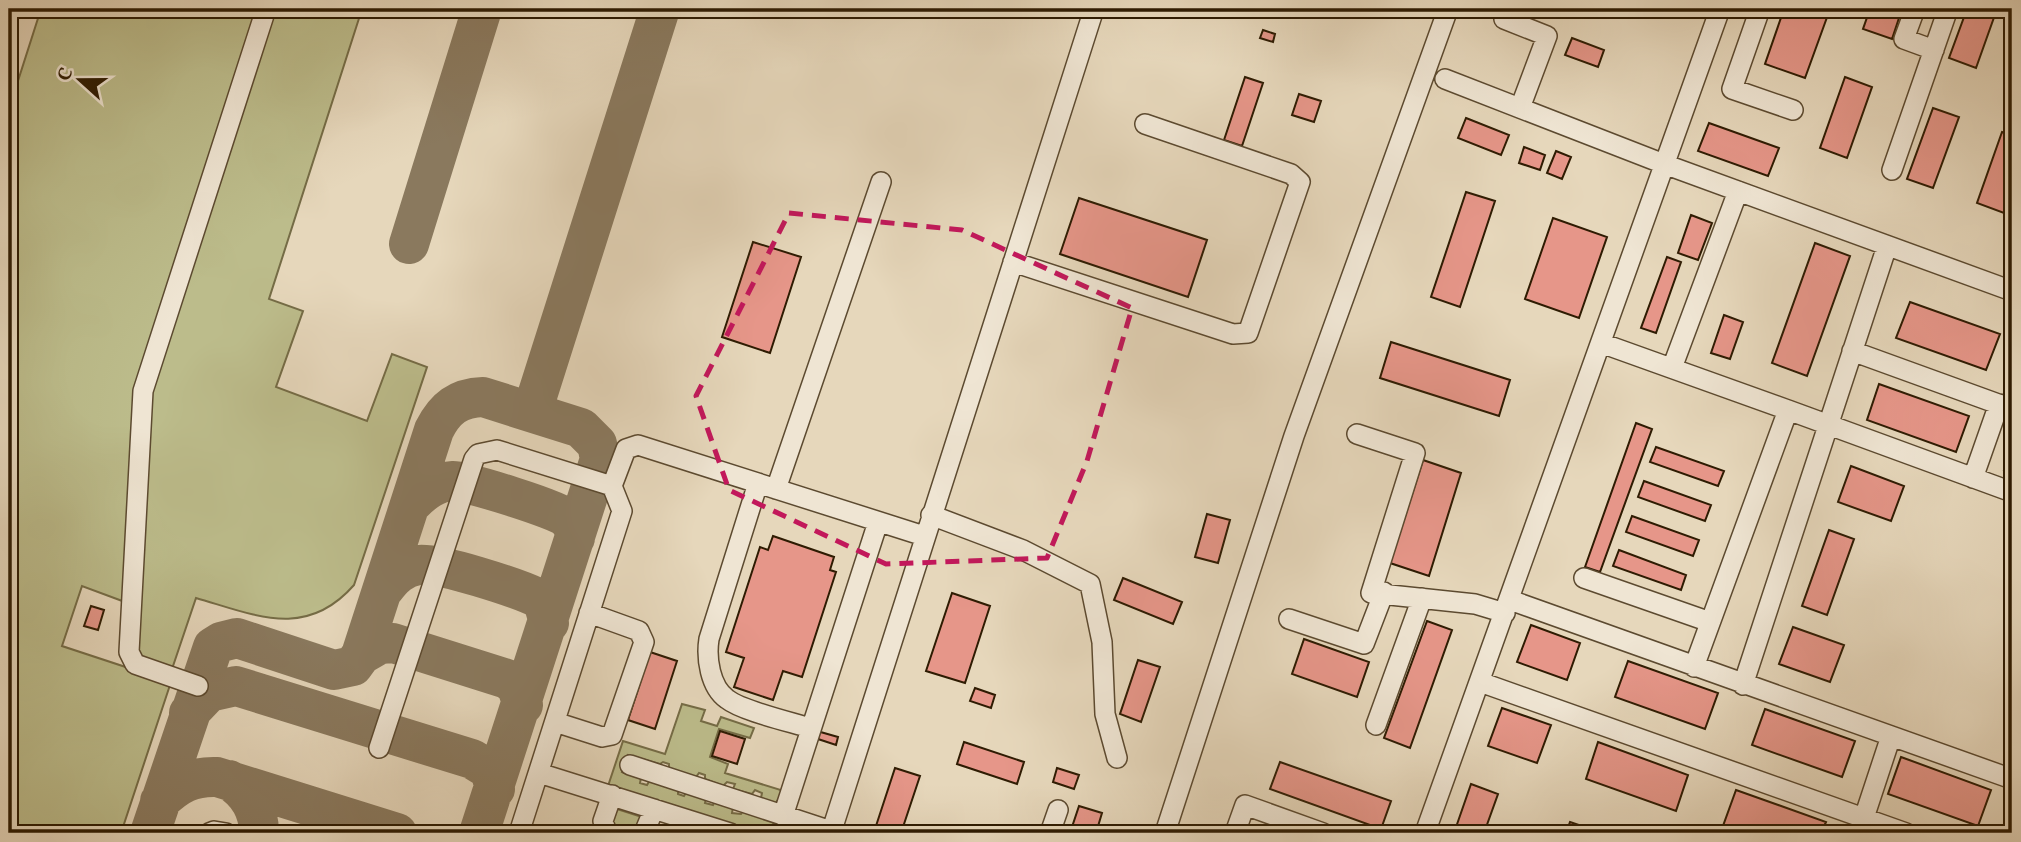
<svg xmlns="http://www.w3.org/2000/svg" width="2021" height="842" font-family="Vollkorn,serif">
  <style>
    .grass { fill: #bcbc8b; stroke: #756c46; stroke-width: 2 }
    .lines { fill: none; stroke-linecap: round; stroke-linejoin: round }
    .taxiway { stroke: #8a795e; stroke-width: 40 }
    .building { fill: #e69689; stroke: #2e1b02; stroke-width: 2 }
    .minor-casing { stroke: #5c4a30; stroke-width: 22 }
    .minor { stroke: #efe5d3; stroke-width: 19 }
    .marked { fill: none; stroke: #c2185b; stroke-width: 5; stroke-dasharray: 14 9; stroke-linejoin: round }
  </style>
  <rect width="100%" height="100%" fill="#e6d7bb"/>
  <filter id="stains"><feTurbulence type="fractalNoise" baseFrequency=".00286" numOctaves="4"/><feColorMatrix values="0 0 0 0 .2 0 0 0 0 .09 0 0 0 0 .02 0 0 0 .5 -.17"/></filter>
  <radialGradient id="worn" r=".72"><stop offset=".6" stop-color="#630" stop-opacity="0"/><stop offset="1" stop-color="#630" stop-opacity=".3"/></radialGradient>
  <path class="grass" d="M 41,9 L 259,9 L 134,401 L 125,602 L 82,586 L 62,646 L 171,682 L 121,833 L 9,833 L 9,109 Z
    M 268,9 L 362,9 L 269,299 L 303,311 L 276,387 L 367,421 L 392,354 L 427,367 L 354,585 C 306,640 255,615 196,598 L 171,672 L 136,659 L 144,394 Z
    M 682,704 L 705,710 L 701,721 L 717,726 L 721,717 L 754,728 L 750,738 L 719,729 L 710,757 L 728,764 L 725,773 L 784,791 L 775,804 L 761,798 L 762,793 L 755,790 L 752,794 L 733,789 L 735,784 L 727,782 L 723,786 L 705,779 L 705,775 L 699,773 L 696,777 L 669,769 L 669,764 L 663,762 L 660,764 L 628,755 L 622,772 L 641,778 L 640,783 L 647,785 L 650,780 L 678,790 L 678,794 L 684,796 L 687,791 L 706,798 L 705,803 L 713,805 L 715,800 L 733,807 L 732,813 L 741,814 L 744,809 L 774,820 L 772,830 L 781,833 L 752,833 L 608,786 L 623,741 L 665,754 Z
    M 614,808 L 642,817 L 639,833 L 622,833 L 609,828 Z"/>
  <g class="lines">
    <path class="taxiway" d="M 409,244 L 482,9
      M 532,412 L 660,9
      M 411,504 C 423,492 435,482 453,481 C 466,481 559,510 567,518 C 573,524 575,531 575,538
      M 384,589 C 393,577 402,568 418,565 C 439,562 517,588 538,598 L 544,605 L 549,623
      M 361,655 L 380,644 L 393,643 L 507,679 L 516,685 L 523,705
      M 189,713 L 209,692 L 236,686 L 472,759 L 490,770 L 495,789
      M 229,780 C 248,792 259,810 259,833
      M 160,801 C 178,784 192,776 217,777 L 397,833
      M 150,833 L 213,647 L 221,642 L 237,638 L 334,670 L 353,666 L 361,655 L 434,430 C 445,408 458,398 483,397 L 581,428 L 597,444 L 600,459 L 479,833"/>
  </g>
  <path class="building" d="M 1784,9 L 1830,9 L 1805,78 L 1765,64 Z
    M 1870,9 L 1902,9 L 1892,39 L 1863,29 Z
    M 1967,9 L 1997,9 L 1976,68 L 1949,58 Z
    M 1263,30 L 1275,34 L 1273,42 L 1260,38 Z
    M 1572,38 L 1604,50 L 1598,67 L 1565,55 Z
    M 1245,77 L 1263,83 L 1242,146 L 1224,140 Z
    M 1845,77 L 1872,87 L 1847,158 L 1820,148 Z
    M 1299,94 L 1321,101 L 1314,122 L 1292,115 Z
    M 1933,108 L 1959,117 L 1933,188 L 1907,179 Z
    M 1466,118 L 1509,135 L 1501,155 L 1458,138 Z
    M 1709,123 L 1779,148 L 1768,176 L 1698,151 Z
    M 2002,132 L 2012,136 L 2012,191 L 2004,213 L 1977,203 Z
    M 1524,147 L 1545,155 L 1540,170 L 1519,163 Z
    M 1556,151 L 1571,157 L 1562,179 L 1547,173 Z
    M 1466,192 L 1495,201 L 1460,307 L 1431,297 Z
    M 1079,198 L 1207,240 L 1188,297 L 1060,254 Z
    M 1691,215 L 1712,223 L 1698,260 L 1678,253 Z
    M 1553,218 L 1607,237 L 1579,318 L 1525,299 Z
    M 753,242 L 801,257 L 770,353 L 722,337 Z
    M 1815,243 L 1850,256 L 1807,376 L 1772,363 Z
    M 1667,257 L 1681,262 L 1656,333 L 1641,328 Z
    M 1910,302 L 2000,334 L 1986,370 L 1896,338 Z
    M 1724,315 L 1743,322 L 1730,359 L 1711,353 Z
    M 1391,342 L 1510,380 L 1499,416 L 1380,378 Z
    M 1879,384 L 1969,416 L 1956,452 L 1867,420 Z
    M 1636,423 L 1652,429 L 1600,572 L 1585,567 Z
    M 1656,447 L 1724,471 L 1718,486 L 1650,462 Z
    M 2012,447 L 2012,473 L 2004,470 Z
    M 1423,460 L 1461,473 L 1429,576 L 1390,563 Z
    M 1851,466 L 1904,486 L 1891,521 L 1838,502 Z
    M 1644,481 L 1711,505 L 1705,521 L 1638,497 Z
    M 1207,514 L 1230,520 L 1218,563 L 1195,557 Z
    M 1632,516 L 1699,540 L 1693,556 L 1626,532 Z
    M 1829,530 L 1854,539 L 1827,615 L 1802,606 Z
    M 773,536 L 834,557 L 830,570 L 836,572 L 802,677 L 783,671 L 773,700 L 734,687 L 744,658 L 726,652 L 760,547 L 768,550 Z
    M 1619,550 L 1686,575 L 1681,590 L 1613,566 Z
    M 1123,578 L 1182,602 L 1173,624 L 1114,600 Z
    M 952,593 L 990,606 L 965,683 L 926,671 Z
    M 91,606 L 104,610 L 98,630 L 84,626 Z
    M 1427,621 L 1452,630 L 1410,748 L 1384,738 Z
    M 1531,625 L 1580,643 L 1567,680 L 1517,662 Z
    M 1793,627 L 1844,645 L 1830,682 L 1779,664 Z
    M 1304,639 L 1369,662 L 1357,697 L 1292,674 Z
    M 650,652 L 677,661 L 655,729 L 628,720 Z
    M 1138,660 L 1160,667 L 1141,722 L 1120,714 Z
    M 1628,661 L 1718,693 L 1705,729 L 1615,697 Z
    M 975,688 L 995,695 L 991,708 L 970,701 Z
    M 1502,708 L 1551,725 L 1537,763 L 1488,746 Z
    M 1765,709 L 1855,741 L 1842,777 L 1752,745 Z
    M 720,731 L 745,739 L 737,764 L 712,756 Z
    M 817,731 L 838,737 L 836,745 L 815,738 Z
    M 964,742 L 1024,762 L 1017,784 L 957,764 Z
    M 1598,742 L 1688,775 L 1676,811 L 1586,779 Z
    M 1901,757 L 1991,790 L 1978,826 L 1888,794 Z
    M 1280,762 L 1391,801 L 1381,829 L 1270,789 Z
    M 895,768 L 920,776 L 901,833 L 877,833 L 874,832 Z
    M 1057,768 L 1079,775 L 1074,789 L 1053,782 Z
    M 1471,784 L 1498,794 L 1484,833 L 1454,833 Z
    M 1736,790 L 1826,822 L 1821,833 L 1744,833 L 1723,826 Z
    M 1079,806 L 1102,813 L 1096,833 L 1070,833 Z
    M 1570,822 L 1602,833 L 1566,833 Z"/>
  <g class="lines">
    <g class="minor-casing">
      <path id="minor" d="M 1507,9 L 1504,19 L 1547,36 L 1520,108
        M 1760,9 L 1732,89 L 1793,110
        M 1915,9 L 1904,39 L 1934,50
        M 1445,79 L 1664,164 L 2012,291
        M 1892,170 L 1948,9
        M 1013,262 L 1233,334 L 1248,333 L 1300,182 L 1291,174 L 1145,124
        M 1601,343 L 1788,410 L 1694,667
        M 1852,351 L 2012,409
        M 1672,368 L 1738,191
        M 1788,410 L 2012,492
        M 1357,434 L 1415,453 L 1371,593 L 1475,604 L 1505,613
        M 1973,478 L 1999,404
        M 758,483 L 709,639 C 706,658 710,687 727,699 C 742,711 791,722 810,728
        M 776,489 L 881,182
        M 931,515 L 1023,550 L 1090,584 L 1102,642 L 1105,714 L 1117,758
        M 1584,578 L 1710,622
        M 1510,600 L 2012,779
        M 1289,619 L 1364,644 L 1384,592
        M 1480,682 L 1906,833
        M 1743,685 L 1887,246
        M 198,686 L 135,664 L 129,652 L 143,391 L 266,9
        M 555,722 L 602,737 L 612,735 L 644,642 L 639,631 L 589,613
        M 1376,725 L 1422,598
        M 379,748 L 474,459 L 478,454 L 497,450 L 612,486
        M 630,765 L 831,831
        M 539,773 L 730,833
        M 783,816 L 878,522
        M 209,833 L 214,831 L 226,833
        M 519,833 L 622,511 L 612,486 L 626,449 L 638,445 L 924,536
        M 607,833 L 603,821 L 612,795
        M 644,833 L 654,809
        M 831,833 L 1094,9
        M 1050,833 L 1058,810
        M 1165,833 L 1294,436 L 1448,9
        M 1235,833 L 1245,805 L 1323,833
        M 1425,833 L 1720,9
        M 1859,833 L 1891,736"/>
    </g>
    <use href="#minor" class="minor"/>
  </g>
  <path class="marked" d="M 789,213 L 962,230 L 1132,308 L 1087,461 L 1047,558 L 886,564 L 729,490 L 696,396 Z"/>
  <rect width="2021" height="842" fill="none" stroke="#e6d7bb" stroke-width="35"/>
  <rect x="10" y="10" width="2000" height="821" fill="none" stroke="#2e1b02" stroke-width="3.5"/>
  <rect x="18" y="18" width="1986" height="807" fill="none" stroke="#2e1b02" stroke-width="2"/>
  <g transform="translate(80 80) rotate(291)" stroke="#efe5d3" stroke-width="5" paint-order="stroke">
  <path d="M0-5L12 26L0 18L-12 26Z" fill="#2e1b02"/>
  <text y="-10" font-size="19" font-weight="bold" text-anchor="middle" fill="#2e1b02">С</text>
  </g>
  <rect width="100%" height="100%" filter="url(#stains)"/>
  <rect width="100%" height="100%" fill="url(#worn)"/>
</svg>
